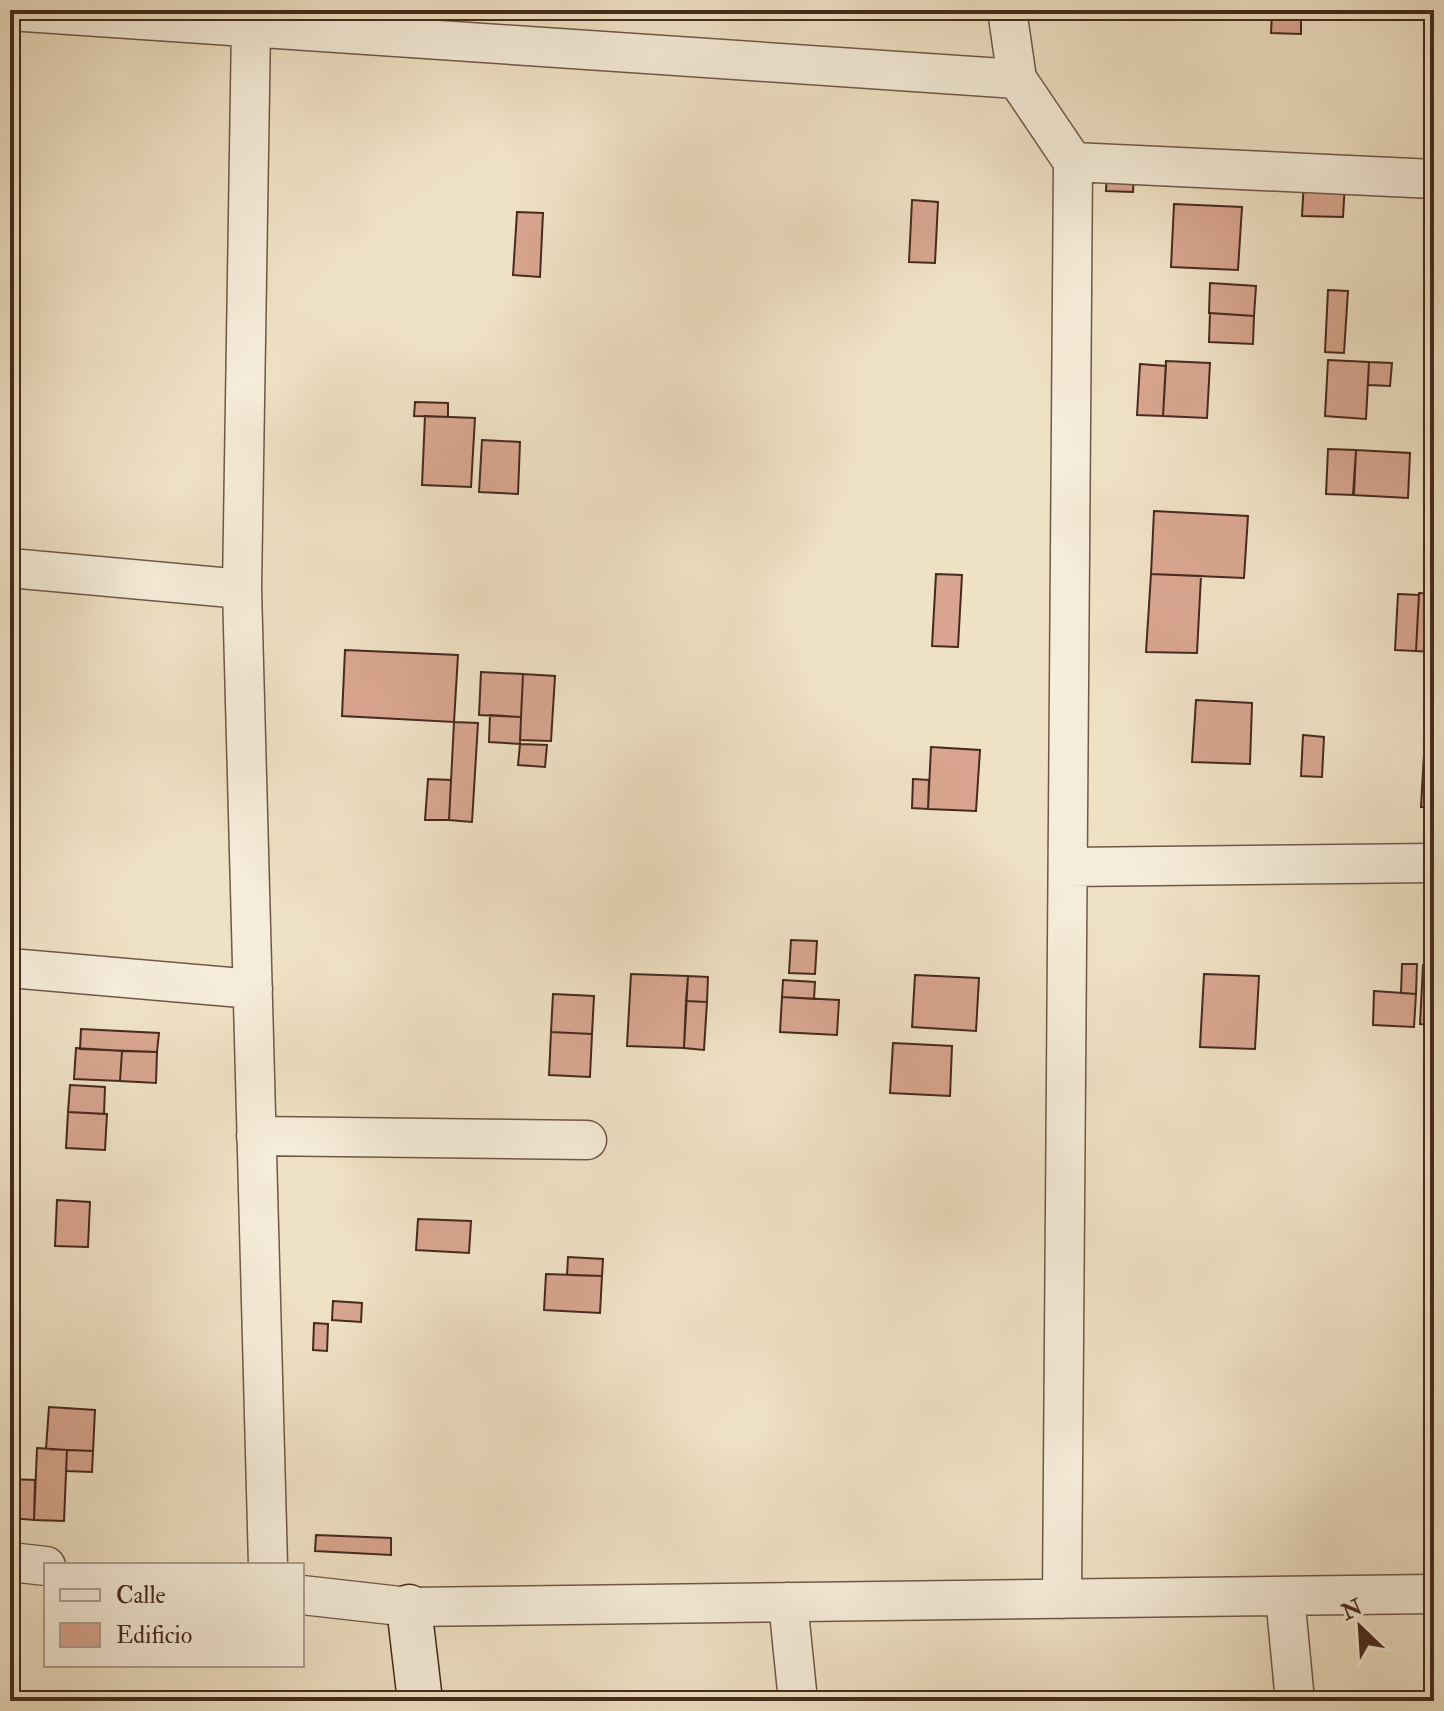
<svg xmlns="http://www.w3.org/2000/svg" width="1444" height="1711" font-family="'IM FELL Double Pica',serif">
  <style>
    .building { fill: #d9a590; stroke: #462a1d; stroke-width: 2 }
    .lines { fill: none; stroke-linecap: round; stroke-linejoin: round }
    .street-casing { stroke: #705847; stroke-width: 41 }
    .secondary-casing { stroke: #462a1d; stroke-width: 47 }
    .street { stroke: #f5ecd9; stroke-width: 38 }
    .secondary { stroke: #f5ecd9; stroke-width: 44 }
  </style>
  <rect width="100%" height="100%" fill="#efe1c4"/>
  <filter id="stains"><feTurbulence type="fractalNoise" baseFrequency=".0025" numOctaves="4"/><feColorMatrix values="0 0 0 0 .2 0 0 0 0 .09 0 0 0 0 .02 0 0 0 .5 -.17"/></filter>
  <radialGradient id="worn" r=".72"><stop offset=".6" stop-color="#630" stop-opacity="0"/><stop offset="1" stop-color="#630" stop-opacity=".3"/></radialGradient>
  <path class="building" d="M 1225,10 L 1328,10 L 1327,15 Z
    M 1272,13 L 1301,14 L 1301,34 L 1271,33 Z
    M 1107,170 L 1134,172 L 1133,192 L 1106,191 Z
    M 1304,180 L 1345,182 L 1343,217 L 1302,216 Z
    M 912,200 L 938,202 L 935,263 L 909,262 Z
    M 1174,204 L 1242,207 L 1238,270 L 1171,267 Z
    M 517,212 L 543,213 L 540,277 L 513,275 Z
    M 1210,283 L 1256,286 L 1254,316 L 1209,313 Z
    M 1328,290 L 1348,291 L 1344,353 L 1325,352 Z
    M 1210,313 L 1254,316 L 1253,344 L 1209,342 Z
    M 1328,360 L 1369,362 L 1366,419 L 1325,416 Z
    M 1166,361 L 1210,363 L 1207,418 L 1163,416 Z
    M 1369,362 L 1392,363 L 1390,386 L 1368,385 Z
    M 1140,364 L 1166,366 L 1163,416 L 1137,415 Z
    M 415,402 L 448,403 L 448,417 L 414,416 Z
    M 425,416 L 475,418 L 471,487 L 422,485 Z
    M 482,440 L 520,442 L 518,494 L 479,492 Z
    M 1328,449 L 1356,450 L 1354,495 L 1326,494 Z
    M 1356,450 L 1410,453 L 1408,498 L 1353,495 Z
    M 1154,511 L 1248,516 L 1244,578 L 1151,574 Z
    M 936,574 L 962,575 L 958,647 L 932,646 Z
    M 1151,574 L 1201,576 L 1197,653 L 1146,652 Z
    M 1419,593 L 1434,594 L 1434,652 L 1416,651 Z
    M 1398,594 L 1419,595 L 1416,651 L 1395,650 Z
    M 345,650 L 458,655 L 454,722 L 342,716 Z
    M 481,672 L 523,674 L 521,717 L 479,715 Z
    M 523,674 L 555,676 L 551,741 L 520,740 Z
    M 1196,700 L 1252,703 L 1250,764 L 1192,762 Z
    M 490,715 L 521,717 L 520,744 L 489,742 Z
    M 1426,720 L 1434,721 L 1434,772 L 1423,771 Z
    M 454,722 L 478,723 L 472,822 L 449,820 Z
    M 1303,735 L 1324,737 L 1322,777 L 1301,776 Z
    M 520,744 L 547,745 L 545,767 L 518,765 Z
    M 931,747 L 980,750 L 976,811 L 928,809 Z
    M 1423,771 L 1434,772 L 1434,807 L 1421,807 Z
    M 428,779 L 451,780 L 449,820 L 425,820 Z
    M 913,779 L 929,780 L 928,809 L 912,808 Z
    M 791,940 L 817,941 L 815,974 L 789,973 Z
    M 1402,964 L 1417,964 L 1416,994 L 1401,993 Z
    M 1423,965 L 1434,965 L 1434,1025 L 1420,1024 Z
    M 631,974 L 688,976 L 684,1048 L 627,1046 Z
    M 1204,974 L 1259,976 L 1255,1049 L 1200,1047 Z
    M 915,975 L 979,978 L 976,1031 L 912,1027 Z
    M 688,976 L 708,977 L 707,1002 L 686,1001 Z
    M 783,980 L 815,982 L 814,999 L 782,997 Z
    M 1374,991 L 1416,994 L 1414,1027 L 1373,1025 Z
    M 553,994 L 594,996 L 592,1034 L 551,1032 Z
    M 782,997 L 839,1000 L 837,1035 L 780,1032 Z
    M 686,1001 L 707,1002 L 704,1050 L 684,1048 Z
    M 81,1029 L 159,1033 L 157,1052 L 80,1049 Z
    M 551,1032 L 592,1034 L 590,1077 L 549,1075 Z
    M 893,1043 L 952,1046 L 950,1096 L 890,1093 Z
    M 76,1048 L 122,1051 L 120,1081 L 74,1079 Z
    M 122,1051 L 157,1052 L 156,1083 L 120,1081 Z
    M 70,1085 L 105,1087 L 104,1114 L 68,1112 Z
    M 68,1112 L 107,1114 L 105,1150 L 66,1148 Z
    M 57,1200 L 90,1202 L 88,1247 L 55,1246 Z
    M 418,1219 L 471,1221 L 469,1253 L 416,1250 Z
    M 568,1257 L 603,1259 L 602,1276 L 567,1275 Z
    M 546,1274 L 602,1276 L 600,1313 L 544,1310 Z
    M 333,1301 L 362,1303 L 361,1322 L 332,1320 Z
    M 314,1323 L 328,1324 L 327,1351 L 313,1350 Z
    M 49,1407 L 95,1410 L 93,1451 L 46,1449 Z
    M 37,1448 L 67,1450 L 64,1521 L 34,1520 Z
    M 67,1450 L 93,1451 L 92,1472 L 66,1471 Z
    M 10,1479 L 35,1480 L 34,1520 L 10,1518 Z
    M 316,1535 L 391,1538 L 391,1555 L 315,1551 Z"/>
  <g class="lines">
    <g class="street-casing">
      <path id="street" d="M 1007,10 L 1017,79 L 1073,162 L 1062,1599
        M 10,11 L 1017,79
        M 251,27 L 242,589 L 268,1565
        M 1073,162 L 1434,179
        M 10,568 L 242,589
        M 1069,867 L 1434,863
        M 10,968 L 253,989
        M 256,1136 L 587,1140
        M 10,1562 L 46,1566
        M 302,1595 L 409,1607 L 1434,1594
        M 1285,1596 L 1295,1701
        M 788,1602 L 798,1701"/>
    </g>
    <g class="secondary-casing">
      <path id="secondary" d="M 409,1607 L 420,1701"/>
    </g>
    <use href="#street" class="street"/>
    <use href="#secondary" class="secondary"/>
  </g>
  <rect width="1444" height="1711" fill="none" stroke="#efe1c4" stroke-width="40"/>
  <rect x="12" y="12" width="1420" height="1687" fill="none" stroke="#462a1d" stroke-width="4"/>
  <rect x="20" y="20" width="1404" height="1671" fill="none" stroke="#462a1d" stroke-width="2"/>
  <rect x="44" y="1563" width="260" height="104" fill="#f5ecd9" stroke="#af9e8e" stroke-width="2"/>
  <rect x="60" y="1589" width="40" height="12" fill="#f5ecd9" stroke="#af9e8e" stroke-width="2"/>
  <text x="116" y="1603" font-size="24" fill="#462a1d">Calle</text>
  <rect x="60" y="1623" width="40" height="24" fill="#d9a590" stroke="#af9e8e" stroke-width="2"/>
  <text x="116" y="1643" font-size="24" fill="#462a1d">Edificio</text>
  <g transform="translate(1360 1627) rotate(335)" stroke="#f5ecd9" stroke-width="6" paint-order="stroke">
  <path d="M0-6L14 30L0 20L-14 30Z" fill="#462a1d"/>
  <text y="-12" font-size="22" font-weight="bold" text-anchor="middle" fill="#462a1d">N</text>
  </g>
  <rect width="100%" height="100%" filter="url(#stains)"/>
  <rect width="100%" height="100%" fill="url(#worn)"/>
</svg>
